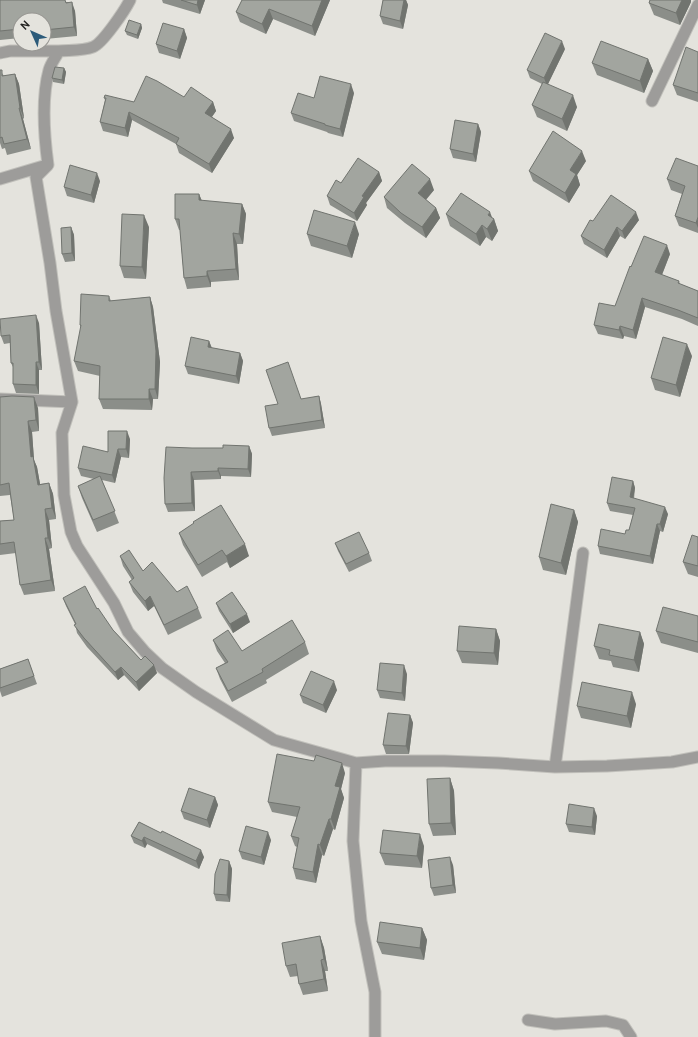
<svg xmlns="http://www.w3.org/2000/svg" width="698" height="1037" font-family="Cabin,sans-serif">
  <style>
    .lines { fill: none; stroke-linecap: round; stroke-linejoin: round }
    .minor-casing { stroke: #c1c0bb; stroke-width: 13 }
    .minor { stroke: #9d9c9a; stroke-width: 11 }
    .wall { fill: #8b8e89 }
    .shaded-wall { fill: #71746f }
    .building { fill: #a2a59f; stroke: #71746f }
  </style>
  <rect width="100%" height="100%" fill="#e4e3dd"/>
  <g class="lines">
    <g class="minor-casing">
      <path id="minor" d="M 130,0 C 125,10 103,43 93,47 C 83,51 70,50 59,51 C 56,57 51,63 49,70 C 41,99 44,135 48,165 L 36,177 L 50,263 L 56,311 L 72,402 L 62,433 L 64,495 L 71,532 L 77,546 L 114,603 L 128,632 L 145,652 L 162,668 L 196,692 L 274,740 L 356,763 L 385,761 L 444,761 L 498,763 L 555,767 L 607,766 L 672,762 L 698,757
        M 0,53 L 10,51 L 59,51
        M 652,101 L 698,5
        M 0,179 L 47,165
        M 0,399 L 72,402
        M 356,763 L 353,841 L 361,921 L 375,992 L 375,1037
        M 555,767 L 583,553
        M 528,1020 L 555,1024 L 606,1021 L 623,1025 L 631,1037"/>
    </g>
    <use href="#minor" class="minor"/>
  </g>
  <path class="wall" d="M 0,0 L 68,2 L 75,11 L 77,36 L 45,39 L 44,37 L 44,20 L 20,20 L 20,38 L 0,40 Z
    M 162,0 L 205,0 L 200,14 L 163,3 Z
    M 242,0 L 330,0 L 315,36 L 273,19 L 266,34 L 240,22 L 236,12 Z
    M 383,0 L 406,0 L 408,5 L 403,29 L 383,24 L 380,16 Z
    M 650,0 L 691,0 L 691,2 L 680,25 L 654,15 L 649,3 Z
    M 141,24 L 142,28 L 138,39 L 127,35 L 125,31 Z
    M 184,29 L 187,38 L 180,59 L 159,53 L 156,44 Z
    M 565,49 L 548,84 L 577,107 L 567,131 L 537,117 L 532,105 L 542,84 L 530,78 L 527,70 Z
    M 698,52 L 698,102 L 677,95 L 673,85 Z
    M 648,59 L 653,71 L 644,93 L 597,75 L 592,63 Z
    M 64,68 L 66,72 L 64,84 L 53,82 L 52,78 Z
    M 0,70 L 4,76 L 15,74 L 19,84 L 24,118 L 23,119 L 31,149 L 7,155 L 5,148 L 2,149 L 0,143 Z
    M 354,93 L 343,137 L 328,133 L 327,132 L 294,121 L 291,113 L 314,98 Z
    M 184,97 L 213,102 L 216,111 L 212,117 L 234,138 L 212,173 L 179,153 L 176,144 L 132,120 L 128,137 L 103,131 L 100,122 L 105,100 L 104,98 L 134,102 Z
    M 478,124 L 481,132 L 476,162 L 453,158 L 450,149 Z
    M 586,161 L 577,175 L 580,185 L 569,203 L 533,181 L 529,171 Z
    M 698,166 L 698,233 L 679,226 L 675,216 L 682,194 L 671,190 L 667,179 Z
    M 379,172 L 382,181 L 366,203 L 367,205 L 357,221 L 330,205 L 327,196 L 341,183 Z
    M 100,181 L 94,203 L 67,196 L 64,187 Z
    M 434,190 L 426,200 L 436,208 L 440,218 L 426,238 L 405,223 L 387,208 L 384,197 Z
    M 199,194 L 202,201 L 242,204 L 246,214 L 243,244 L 237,244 L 239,280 L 211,282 L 211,287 L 187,289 L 184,278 L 180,230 L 179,230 L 175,219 Z
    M 446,214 L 492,218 L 494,219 L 498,231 L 492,241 L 486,237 L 480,246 L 450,226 Z
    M 639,220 L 625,239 L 620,236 L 607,258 L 584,244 L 581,236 L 593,221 Z
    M 71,227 L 74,235 L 75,261 L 65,262 L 62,254 Z
    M 149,227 L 146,279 L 124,278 L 120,266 Z
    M 307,234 L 359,234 L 352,258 L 311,246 Z
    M 670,254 L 662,275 L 679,281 L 680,284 L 698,291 L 698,326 L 682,319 L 645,307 L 636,339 L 624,336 L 623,339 L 598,334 L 594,325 L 615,306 L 631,267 Z
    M 109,296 L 111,301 L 150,297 L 153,307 L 160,362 L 158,399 L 153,399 L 152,410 L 103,409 L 99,399 L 100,376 L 78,371 L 74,361 L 81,329 L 80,325 Z
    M 39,323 L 42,370 L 39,370 L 39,394 L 16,393 L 13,384 L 13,367 L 11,363 L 10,343 L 4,344 L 1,336 Z
    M 209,341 L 212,348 L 240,353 L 243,361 L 239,384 L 188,374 L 185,366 Z
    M 692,356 L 680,397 L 655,390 L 651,378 Z
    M 319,396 L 321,404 L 325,428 L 272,436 L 269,428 L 278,404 Z
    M 0,397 L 38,408 L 39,431 L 32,432 L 34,460 L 37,467 L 40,484 L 49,483 L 53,494 L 56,519 L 49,520 L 52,548 L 49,549 L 55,591 L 24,595 L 20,585 L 16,553 L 0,555 L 0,521 L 14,520 L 10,495 L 0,496 Z
    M 130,439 L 129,458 L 121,457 L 115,483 L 102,480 L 119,523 L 97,532 L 82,498 L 78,486 L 94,479 L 81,476 L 78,468 Z
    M 249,446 L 252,454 L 251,477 L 221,476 L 221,479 L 194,480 L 195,511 L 168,512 L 165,504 L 192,448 L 223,448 Z
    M 633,481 L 635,488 L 634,499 L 668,514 L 663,532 L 660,531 L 653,564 L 600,554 L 598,546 L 625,534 L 629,530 L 633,515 L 610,511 L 607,503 Z
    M 574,510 L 578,522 L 566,575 L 543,570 L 539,557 Z
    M 193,522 L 249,556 L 230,568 L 227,562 L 202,577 L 183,545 L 179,533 L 194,524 Z
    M 698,537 L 698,577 L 688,574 L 683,562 Z
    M 335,543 L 369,553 L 372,561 L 349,572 L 338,551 Z
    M 120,556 L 177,592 L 198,608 L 202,618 L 168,635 L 154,606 L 148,611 L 133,592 L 129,582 L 132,580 L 123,566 Z
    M 63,598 L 97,609 L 113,630 L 141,660 L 157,673 L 139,691 L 124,675 L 118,680 L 87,647 L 77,633 L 75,624 L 66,606 Z
    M 216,603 L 250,622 L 233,633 L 219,611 Z
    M 698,616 L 698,653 L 661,643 L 656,631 Z
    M 496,629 L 500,641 L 498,665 L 462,663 L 457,651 Z
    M 640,632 L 644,644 L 639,672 L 613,667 L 611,661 L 599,659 L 594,646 Z
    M 213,640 L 242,651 L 305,642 L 309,654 L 266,680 L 267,683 L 232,702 L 220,679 L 216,668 L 225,663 L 217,651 Z
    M 28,659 L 37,684 L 2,697 L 0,691 L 0,669 Z
    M 407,674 L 405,701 L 380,698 L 377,690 Z
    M 337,690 L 326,713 L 303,703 L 300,695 Z
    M 636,704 L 631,728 L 581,718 L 577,706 Z
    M 410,715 L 413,723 L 409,754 L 386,754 L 383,745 Z
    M 345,773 L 341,789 L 344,798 L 335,830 L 333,829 L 324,856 L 322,855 L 316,883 L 296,879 L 293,868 L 297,847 L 295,846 L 291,836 L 297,817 L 272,812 L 268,802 Z
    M 450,778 L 454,791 L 456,835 L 433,836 L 429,824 Z
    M 215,797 L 218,805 L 210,828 L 184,819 L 181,811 Z
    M 597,816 L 595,835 L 569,832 L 566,824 Z
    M 139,822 L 204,857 L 199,869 L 147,844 L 145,848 L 134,843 L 131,836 Z
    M 271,840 L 264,865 L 242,859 L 239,851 Z
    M 424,846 L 422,868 L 385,865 L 380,853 Z
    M 229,861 L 232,869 L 230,902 L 216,901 L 214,894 Z
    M 453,865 L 456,893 L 434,896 L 431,888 Z
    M 422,928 L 427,940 L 424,960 L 382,954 L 377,942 Z
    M 320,936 L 324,948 L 328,971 L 325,971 L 328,991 L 303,995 L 299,984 L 298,976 L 290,977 L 286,966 Z"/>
  <path class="shaded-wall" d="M 198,0 L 205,0 L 200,14 L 197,5 Z
    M 322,0 L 330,0 L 315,36 L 312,26 Z
    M 404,0 L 406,0 L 408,5 L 403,29 L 400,21 Z
    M 682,0 L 691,0 L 691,2 L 680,25 L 676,13 Z
    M 72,2 L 75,11 L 77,36 L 74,27 Z
    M 269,9 L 273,19 L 266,34 L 262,24 Z
    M 141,24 L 142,28 L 138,39 L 137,35 Z
    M 184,29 L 187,38 L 180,59 L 177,51 Z
    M 562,41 L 565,49 L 547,86 L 544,78 Z
    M 648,59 L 653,71 L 644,93 L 640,81 Z
    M 64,68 L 66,72 L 64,84 L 62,80 Z
    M 15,74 L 19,84 L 24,118 L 20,108 Z
    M 351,84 L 354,93 L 343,137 L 340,129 Z
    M 573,95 L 577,107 L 567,131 L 562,119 Z
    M 213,102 L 216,111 L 208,122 L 205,113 Z
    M 19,108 L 23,119 L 31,149 L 27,139 Z
    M 129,112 L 132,120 L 128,137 L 125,128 Z
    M 478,124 L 481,132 L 476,162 L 473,154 Z
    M 231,129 L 234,138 L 212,173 L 209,164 Z
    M 582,151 L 586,161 L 577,175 L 580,185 L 569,203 L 565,193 L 570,170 Z
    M 379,172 L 382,181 L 366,203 L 367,205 L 357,221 L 354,213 L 362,196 Z
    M 97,173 L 100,181 L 94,203 L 91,195 Z
    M 430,179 L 434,190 L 422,204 L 418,193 Z
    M 199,194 L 203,204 L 199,200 Z
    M 242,204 L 246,214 L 243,244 L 239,234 Z
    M 436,208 L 440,218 L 426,238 L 422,227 Z
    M 490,212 L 493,220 L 494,219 L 498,231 L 492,241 L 487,229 L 488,215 Z
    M 636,212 L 639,220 L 625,239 L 622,231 Z
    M 144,215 L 149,227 L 146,279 L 142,267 Z
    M 698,217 L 698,228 L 696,223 Z
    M 355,222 L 359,234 L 352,258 L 347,246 Z
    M 482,225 L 486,237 L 480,246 L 476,234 Z
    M 71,227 L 74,235 L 75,261 L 72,253 Z
    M 617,227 L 620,236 L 607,258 L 604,250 Z
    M 233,233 L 237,244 L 239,280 L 236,269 Z
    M 667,245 L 670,254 L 659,282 L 655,272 Z
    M 207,271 L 211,282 L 211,287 L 207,276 Z
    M 150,297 L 153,307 L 160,362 L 158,399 L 155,389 Z
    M 642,298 L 645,307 L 636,339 L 633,330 Z
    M 36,315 L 39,323 L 42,370 L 39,362 Z
    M 620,326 L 624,336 L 623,339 L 619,330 Z
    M 209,341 L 212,349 L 208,347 Z
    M 687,344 L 692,356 L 680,397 L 676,385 Z
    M 240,353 L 243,361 L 239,384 L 236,376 Z
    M 36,362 L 39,370 L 39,394 L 36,385 Z
    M 149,389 L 153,399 L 152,410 L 149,399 Z
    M 319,396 L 321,404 L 325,428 L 322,420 Z
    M 34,397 L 38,408 L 39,431 L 36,420 Z
    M 28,421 L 32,432 L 34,460 L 37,467 L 42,495 L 38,485 L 31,457 Z
    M 127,431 L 130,439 L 129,458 L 126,449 Z
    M 249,446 L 252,454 L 251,477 L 248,469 Z
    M 118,449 L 121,457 L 115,483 L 112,475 Z
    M 218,468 L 221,476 L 221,479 L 218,471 Z
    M 191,472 L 194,480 L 195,511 L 192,503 Z
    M 633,481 L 635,488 L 632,505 L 630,497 Z
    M 49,483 L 53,494 L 56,519 L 52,508 Z
    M 665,507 L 668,514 L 663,532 L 660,524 Z
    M 45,509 L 49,520 L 52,548 L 48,538 Z
    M 574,510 L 578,522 L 566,575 L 561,563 Z
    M 657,524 L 660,531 L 653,564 L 650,556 Z
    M 45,538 L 49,549 L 55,591 L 51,580 Z
    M 245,544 L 249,556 L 230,568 L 226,556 Z
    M 150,596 L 154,606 L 148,611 L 145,601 Z
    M 247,614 L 250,622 L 233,633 L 230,624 Z
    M 496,629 L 500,641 L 498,665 L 494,653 Z
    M 640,632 L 644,644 L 639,672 L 634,660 Z
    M 154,665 L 157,673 L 139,691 L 136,682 Z
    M 404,665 L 407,674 L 405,701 L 402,693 Z
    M 121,667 L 124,675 L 118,680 L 115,672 Z
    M 334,681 L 337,690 L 326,713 L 323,705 Z
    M 632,692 L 636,704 L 631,728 L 627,716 Z
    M 410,715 L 413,723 L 409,754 L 406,746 Z
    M 342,763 L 345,773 L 341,789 L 344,798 L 335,830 L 331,819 L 335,786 Z
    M 450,778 L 454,791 L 456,835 L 451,823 Z
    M 215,797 L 218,805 L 210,828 L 207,820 Z
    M 594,808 L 597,816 L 595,835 L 592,827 Z
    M 329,819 L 333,829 L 324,856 L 320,845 Z
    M 268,832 L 271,840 L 264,865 L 261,857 Z
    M 420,834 L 424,846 L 422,868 L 417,856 Z
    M 144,837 L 147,844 L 145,848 L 142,841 Z
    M 318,844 L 322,855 L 316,883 L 313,872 Z
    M 201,850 L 204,857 L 199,869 L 196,861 Z
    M 450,857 L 453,865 L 456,893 L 453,885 Z
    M 229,861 L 232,869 L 230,902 L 227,895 Z
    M 422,928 L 427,940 L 424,960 L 420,948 Z
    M 320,936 L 324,948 L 328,971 L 324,959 Z
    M 321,960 L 325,971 L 328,991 L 324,979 Z"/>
  <path class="building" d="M 0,0 L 65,0 L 66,3 L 72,2 L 74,27 L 44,30 L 44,20 L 20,20 L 20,29 L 0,31 Z
    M 181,0 L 198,0 L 197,5 Z
    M 242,0 L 322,0 L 312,26 L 269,9 L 262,24 L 236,12 Z
    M 383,0 L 404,0 L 400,21 L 380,16 Z
    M 650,0 L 682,0 L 676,13 L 649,3 Z
    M 129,20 L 141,24 L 137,35 L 125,31 Z
    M 163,23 L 184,29 L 177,51 L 156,44 Z
    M 545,33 L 562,41 L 544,78 L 527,70 Z
    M 601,41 L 648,59 L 640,81 L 592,63 Z
    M 686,47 L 698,52 L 698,93 L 673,85 Z
    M 55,67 L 64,68 L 62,80 L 52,78 Z
    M 0,70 L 2,70 L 2,76 L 15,74 L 20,108 L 19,108 L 27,139 L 4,144 L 2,137 L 0,138 Z
    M 146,76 L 157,81 L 184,97 L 191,87 L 213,102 L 205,113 L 231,129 L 209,164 L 176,144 L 179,138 L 129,112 L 125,128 L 100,122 L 106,98 L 104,98 L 105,95 L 134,102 Z
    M 320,76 L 351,84 L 340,129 L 325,125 L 325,124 L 291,113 L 298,93 L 314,98 Z
    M 543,82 L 573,95 L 562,119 L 532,105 Z
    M 455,120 L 478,124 L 473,154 L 450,149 Z
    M 553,131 L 582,151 L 570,170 L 576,174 L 565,193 L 529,171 Z
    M 358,158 L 379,172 L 362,196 L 364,197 L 354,213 L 327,196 L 336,180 L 341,183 Z
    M 676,158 L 698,166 L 698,217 L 696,223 L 675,216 L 685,186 L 667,179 Z
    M 412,164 L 430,179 L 418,193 L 436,208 L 422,227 L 401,213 L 384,197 Z
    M 70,165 L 97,173 L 91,195 L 64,187 Z
    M 461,193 L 490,212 L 488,215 L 494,219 L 487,229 L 482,225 L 476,234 L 446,214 Z
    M 175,194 L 199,194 L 199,200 L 242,204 L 239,234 L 233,233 L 236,269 L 207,271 L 207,276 L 184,278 L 179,219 L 175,219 Z
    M 611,195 L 636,212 L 622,231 L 617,227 L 604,250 L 581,236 L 590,220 L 593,221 Z
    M 314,210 L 355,222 L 347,246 L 307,234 Z
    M 122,214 L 144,215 L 142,267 L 120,266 Z
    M 71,227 L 72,253 L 62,254 L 61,228 Z
    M 644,236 L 667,245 L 655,272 L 679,281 L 678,283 L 698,291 L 698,318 L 678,310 L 642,298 L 633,330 L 620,326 L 619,330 L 594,325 L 599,303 L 615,306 L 630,266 L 631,267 Z
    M 81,294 L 109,296 L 109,301 L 150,297 L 156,351 L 155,389 L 149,389 L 149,399 L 99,399 L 100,366 L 74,361 L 81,325 L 80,325 Z
    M 36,315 L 39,362 L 36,362 L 36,385 L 13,384 L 13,363 L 11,363 L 10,335 L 1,336 L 0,319 Z
    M 191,337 L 209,341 L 208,347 L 240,353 L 236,376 L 185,366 Z
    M 663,337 L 687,344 L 676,385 L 651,378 Z
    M 288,362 L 301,399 L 319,396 L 322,420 L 269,428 L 265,406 L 278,404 L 266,370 Z
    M 12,396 L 34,397 L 36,420 L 28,421 L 31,457 L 33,456 L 38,485 L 49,483 L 52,508 L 45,509 L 48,538 L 45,538 L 51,580 L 20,585 L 14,542 L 0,544 L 0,521 L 14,520 L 9,483 L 0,485 L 0,397 Z
    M 108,431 L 127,431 L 126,449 L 118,449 L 112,475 L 78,468 L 83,446 L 108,452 Z
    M 223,445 L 249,446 L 248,469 L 218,468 L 218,471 L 191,472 L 192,503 L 165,504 L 164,478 L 166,447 L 192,448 L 223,448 Z
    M 100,476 L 115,511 L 93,520 L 78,486 Z
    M 612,477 L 633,481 L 630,497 L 665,507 L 660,524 L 657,524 L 650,556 L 598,546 L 601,529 L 625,534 L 626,530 L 629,530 L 635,508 L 607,503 Z
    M 551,504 L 574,510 L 561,563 L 539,557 Z
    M 221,505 L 245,544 L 226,556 L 222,550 L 198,565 L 179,533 L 194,523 L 193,522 Z
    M 359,532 L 369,553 L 346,564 L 335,543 Z
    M 692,535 L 698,537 L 698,566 L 683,562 Z
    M 129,550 L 143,571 L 152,562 L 177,592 L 187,586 L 198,608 L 164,625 L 150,596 L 145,601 L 129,582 L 134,578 L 120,556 Z
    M 85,586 L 97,609 L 98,608 L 113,630 L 141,660 L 145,656 L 154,665 L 136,682 L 121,667 L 115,672 L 84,638 L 74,625 L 76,624 L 63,598 Z
    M 232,592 L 247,614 L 230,624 L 216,603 Z
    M 663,607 L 698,616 L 698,642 L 656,631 Z
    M 292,620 L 305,642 L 262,669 L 263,672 L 228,691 L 216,668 L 228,662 L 213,640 L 228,630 L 242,651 Z
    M 599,624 L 640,632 L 634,660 L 609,655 L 610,650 L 594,646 Z
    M 459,626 L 496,629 L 494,653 L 457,651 Z
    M 28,659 L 34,676 L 0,688 L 0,669 Z
    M 380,663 L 404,665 L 402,693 L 377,690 Z
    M 311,671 L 334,681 L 323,705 L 300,695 Z
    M 582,682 L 632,692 L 627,716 L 577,706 Z
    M 388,713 L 410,715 L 406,746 L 383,745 Z
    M 277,754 L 314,761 L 316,755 L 342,763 L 335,786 L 340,787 L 331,819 L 329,819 L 320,845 L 318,844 L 313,872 L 293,868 L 299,838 L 291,836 L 300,807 L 268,802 Z
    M 450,778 L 451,823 L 429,824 L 427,779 Z
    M 189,788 L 215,797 L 207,820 L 181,811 Z
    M 569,804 L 594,808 L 592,827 L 566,824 Z
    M 139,822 L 161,833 L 162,831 L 201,850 L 196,861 L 144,837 L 142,841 L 131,836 Z
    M 246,826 L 268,832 L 261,857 L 239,851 Z
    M 383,830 L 420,834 L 417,856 L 380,853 Z
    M 450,857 L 453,885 L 431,888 L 428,860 Z
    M 220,859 L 229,861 L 227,895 L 214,894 L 215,874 Z
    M 380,922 L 422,928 L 420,948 L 377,942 Z
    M 320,936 L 324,959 L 321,960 L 324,979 L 299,984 L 296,964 L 286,966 L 282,943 Z"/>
  <g transform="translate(32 32) rotate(315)"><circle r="19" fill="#e4e3dd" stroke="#979692"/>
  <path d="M0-3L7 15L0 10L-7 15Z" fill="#2c5b7a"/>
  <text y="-6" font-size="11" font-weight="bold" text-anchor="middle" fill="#232321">N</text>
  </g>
</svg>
